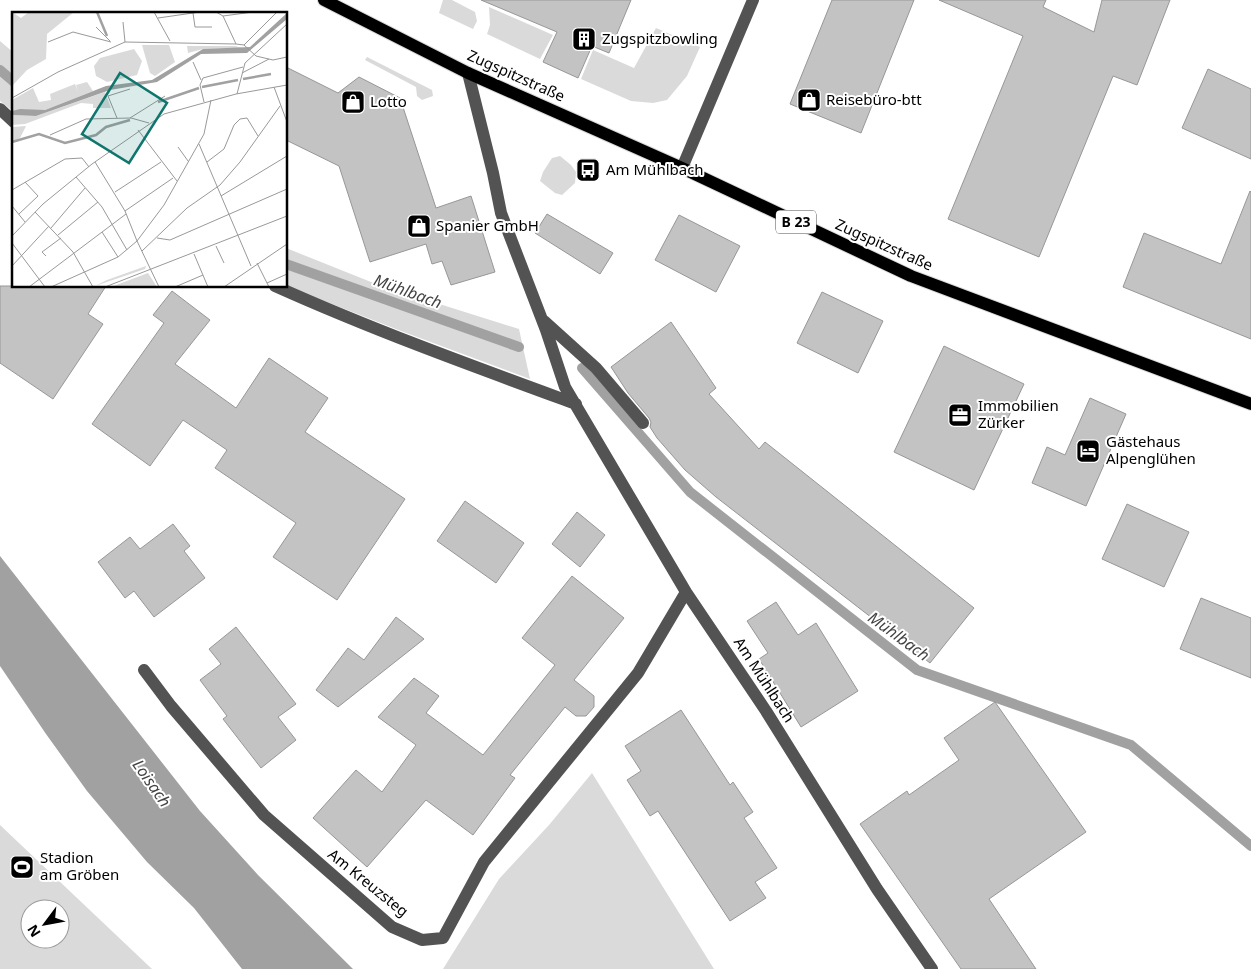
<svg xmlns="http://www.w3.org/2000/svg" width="1251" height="969" font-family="'Noto Sans',sans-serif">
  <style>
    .green { fill: #dadada; fill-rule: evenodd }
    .water { fill: #a1a1a1 }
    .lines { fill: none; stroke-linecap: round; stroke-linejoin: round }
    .stream { stroke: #a1a1a1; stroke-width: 10 }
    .building { fill: #c3c3c3; stroke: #979797 }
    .major-casing { stroke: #dbdbdb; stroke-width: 14 }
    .minor { stroke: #535353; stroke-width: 12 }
    .major { stroke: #000; stroke-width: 12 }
    .labels { text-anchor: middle; stroke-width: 4; stroke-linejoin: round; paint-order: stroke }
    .shield { fill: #fff; stroke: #4c4c4c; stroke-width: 1 }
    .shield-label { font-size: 14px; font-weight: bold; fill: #000 }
    .poi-label { font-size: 15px; fill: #000; stroke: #fff; text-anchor: start }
    .street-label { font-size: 15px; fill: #000; stroke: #fff }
    .water-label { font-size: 16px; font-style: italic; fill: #424242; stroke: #fff }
    .inset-river { fill: none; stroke: #a1a1a1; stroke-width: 2.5 }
    .inset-road { fill: none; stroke: #999; stroke-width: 1 }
    .view { fill: #0f766e; fill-opacity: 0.15; stroke: #0f766e; stroke-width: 2.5 }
    .inset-edge { fill: none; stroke: #000; stroke-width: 2.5 }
  </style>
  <rect width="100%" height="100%" fill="#fff"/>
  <path class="green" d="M 443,0 L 452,0 L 475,12 L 477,21 L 473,29 L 439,13 Z
    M 489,7 L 553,35 L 540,59 L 487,34 L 490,25 Z
    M 656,28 L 700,47 L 687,76 L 667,100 L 653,103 L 631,101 L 581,79 L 593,50 L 634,68 Z
    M 0,41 L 14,53 L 14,112 L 0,101 Z
    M 367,57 L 432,90 L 433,96 L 422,100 L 417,96 L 416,87 L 365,60 Z
    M 560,156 L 571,165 L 576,172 L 575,183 L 562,195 L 555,193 L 540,181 L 543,172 L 552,158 Z
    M 286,248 L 376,284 L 519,329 L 530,379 L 401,331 L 286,286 Z
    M 592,773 L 714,969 L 443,969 L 499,879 L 549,825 Z
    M 0,825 L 152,969 L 0,969 ZM 30,909 L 60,909 L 60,939 L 30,939 Z"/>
  <path class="water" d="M 0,556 L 200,811 L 258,875 L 353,969 L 242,969 L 194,908 L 147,862 L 87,791 L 46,734 L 0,666 Z"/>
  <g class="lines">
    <path class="stream" d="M 0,70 L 14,82
      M 286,264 L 519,347
      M 582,368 L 690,492 L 917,670 L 1131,745 L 1251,846"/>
  </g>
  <path class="building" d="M 481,0 L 631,0 L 609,53 L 592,46 L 578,78 L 543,62 L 557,32 Z
    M 832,0 L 914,0 L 861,133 L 790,104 Z
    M 939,0 L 1046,0 L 1043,7 L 1094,32 L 1102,0 L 1170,0 L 1137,85 L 1113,76 L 1039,257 L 948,219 L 1023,36 Z
    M 286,67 L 338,93 L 359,77 L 400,98 L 436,208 L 471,196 L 495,272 L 451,285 L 442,261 L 432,264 L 426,244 L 370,262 L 339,166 L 286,140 Z
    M 1208,69 L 1251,89 L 1251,159 L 1182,128 Z
    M 1250,191 L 1251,192 L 1251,339 L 1123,287 L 1144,233 L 1221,264 Z
    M 547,214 L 613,253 L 600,274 L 535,233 Z
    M 679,215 L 740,246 L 716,292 L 655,260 Z
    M 0,286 L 106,286 L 88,314 L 103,324 L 53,399 L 0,363 Z
    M 172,291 L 210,320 L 175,364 L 236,408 L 269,358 L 328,398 L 305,432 L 405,499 L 337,600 L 273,557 L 296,523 L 215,468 L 227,450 L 183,420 L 150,466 L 92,424 L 164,323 L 153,315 Z
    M 822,292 L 883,321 L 858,373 L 797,343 Z
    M 671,322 L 716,388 L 709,394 L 759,449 L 765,442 L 974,608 L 930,663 L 716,497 L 685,470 L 657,438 L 650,427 L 651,422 L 649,418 L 628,393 L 611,367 Z
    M 944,346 L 1024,384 L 974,490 L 894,452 Z
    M 1090,398 L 1126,414 L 1086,506 L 1032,483 L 1047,447 L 1065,455 Z
    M 465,501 L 524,543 L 496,583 L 437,541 Z
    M 1127,504 L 1189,532 L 1164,587 L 1102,559 Z
    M 577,512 L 605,535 L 580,567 L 552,544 Z
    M 173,524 L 190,546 L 184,551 L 205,578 L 154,617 L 134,591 L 125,598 L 98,562 L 130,537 L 140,549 Z
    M 572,576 L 624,618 L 574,680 L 594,696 L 594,707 L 586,716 L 576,716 L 565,707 L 510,775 L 515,778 L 473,835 L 426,800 L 367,867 L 313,818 L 356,770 L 382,792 L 416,745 L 378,717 L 414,678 L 439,696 L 426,713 L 483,755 L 555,665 L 522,638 Z
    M 1201,598 L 1251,618 L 1251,678 L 1180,649 Z
    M 776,602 L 798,635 L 816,623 L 858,691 L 801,727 L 759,659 L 768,653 L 747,621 Z
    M 396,617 L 424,639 L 338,707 L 316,690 L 348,648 L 364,660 Z
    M 236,627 L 296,704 L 278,717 L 296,740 L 261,768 L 223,719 L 227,716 L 200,680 L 221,664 L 209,649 Z
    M 995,702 L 1086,832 L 989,899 L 1036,969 L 961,969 L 860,824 L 907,791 L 909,795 L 959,760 L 944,738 Z
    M 681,710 L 730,785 L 733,782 L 753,812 L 744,818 L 777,868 L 755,882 L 766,898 L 730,921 L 658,811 L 650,816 L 627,780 L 641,771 L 625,746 Z"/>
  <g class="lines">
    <g class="major-casing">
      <path id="major" d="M 324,0 L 468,73 L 682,168 L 911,276 L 1251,404"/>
    </g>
    <path class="minor" d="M 468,73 L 493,173 L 501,213 L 546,330 L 565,387 L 686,592 L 766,711 L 877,889 L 932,969
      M 0,109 L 14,122
      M 682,168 L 753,0
      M 275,286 C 373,330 475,367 576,404
      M 544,321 L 596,368 L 643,423
      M 144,670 L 171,706 L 264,815 L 392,927 L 422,940 L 443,938 L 484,862 L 638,673 L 686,592"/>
    <use href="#major" class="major"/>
  </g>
  <defs>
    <g id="building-square" transform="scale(1.25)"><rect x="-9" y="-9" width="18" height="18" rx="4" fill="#000" stroke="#fff"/><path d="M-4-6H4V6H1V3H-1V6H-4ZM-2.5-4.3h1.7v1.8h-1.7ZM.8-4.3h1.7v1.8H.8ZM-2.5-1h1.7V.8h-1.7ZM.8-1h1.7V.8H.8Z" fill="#fff"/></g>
    <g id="shop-square" transform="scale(1.25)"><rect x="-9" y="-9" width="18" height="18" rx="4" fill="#000" stroke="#fff"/><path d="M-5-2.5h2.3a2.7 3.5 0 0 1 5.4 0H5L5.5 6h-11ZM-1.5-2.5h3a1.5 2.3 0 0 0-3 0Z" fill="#fff"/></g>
    <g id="bus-square" transform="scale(1.25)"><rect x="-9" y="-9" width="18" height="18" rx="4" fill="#000" stroke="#fff"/><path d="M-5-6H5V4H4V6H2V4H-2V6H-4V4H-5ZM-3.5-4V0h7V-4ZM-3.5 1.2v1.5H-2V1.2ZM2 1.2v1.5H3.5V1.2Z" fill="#fff"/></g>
    <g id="office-square" transform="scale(1.25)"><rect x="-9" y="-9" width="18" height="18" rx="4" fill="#000" stroke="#fff"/><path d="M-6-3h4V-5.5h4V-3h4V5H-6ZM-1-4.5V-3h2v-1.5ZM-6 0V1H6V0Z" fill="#fff"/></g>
    <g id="hotel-square" transform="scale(1.25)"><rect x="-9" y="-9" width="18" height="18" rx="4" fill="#000" stroke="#fff"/><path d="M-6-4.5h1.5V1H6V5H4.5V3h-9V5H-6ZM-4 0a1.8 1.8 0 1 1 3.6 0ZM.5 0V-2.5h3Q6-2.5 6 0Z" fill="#fff"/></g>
    <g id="stadium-square" transform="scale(1.25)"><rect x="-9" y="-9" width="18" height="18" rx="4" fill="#000" stroke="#fff"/><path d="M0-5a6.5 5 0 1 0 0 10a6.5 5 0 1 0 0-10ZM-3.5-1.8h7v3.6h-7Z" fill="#fff"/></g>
  </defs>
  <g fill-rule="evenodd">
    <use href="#building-square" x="584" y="39"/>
    <use href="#shop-square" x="809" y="100"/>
    <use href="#shop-square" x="353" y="102"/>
    <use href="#bus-square" x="588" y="170"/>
    <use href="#shop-square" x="419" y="226"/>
    <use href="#office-square" x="960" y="415"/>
    <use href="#hotel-square" x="1088" y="451"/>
    <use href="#stadium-square" x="22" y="867"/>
  </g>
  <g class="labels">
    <rect class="shield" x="776" y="210.5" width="40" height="23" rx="4"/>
    <g class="shield-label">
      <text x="796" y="227">B 23</text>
    </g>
    <g class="poi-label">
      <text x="602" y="44">Zugspitzbowling</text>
      <text x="826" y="105">Reisebüro-btt</text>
      <text x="370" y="107">Lotto</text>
      <text x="606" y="175">Am Mühlbach</text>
      <text x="436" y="231">Spanier GmbH</text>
      <text x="978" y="411">Immobilien<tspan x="978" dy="17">Zürker</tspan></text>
      <text x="1106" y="447">Gästehaus<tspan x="1106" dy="17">Alpenglühen</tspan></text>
      <text x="40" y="863">Stadion<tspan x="40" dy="17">am Gröben</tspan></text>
    </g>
    <g class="street-label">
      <text transform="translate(516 76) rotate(24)" y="5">Zugspitzstraße</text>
      <text transform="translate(884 245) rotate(24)" y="5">Zugspitzstraße</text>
      <text transform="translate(764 680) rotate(57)" y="5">Am Mühlbach</text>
      <text transform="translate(368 883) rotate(39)" y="5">Am Kreuzsteg</text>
    </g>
    <g class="water-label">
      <text transform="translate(408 291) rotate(20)" y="6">Mühlbach</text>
      <text transform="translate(899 636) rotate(36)" y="6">Mühlbach</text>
      <text transform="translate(152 783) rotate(55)" y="6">Loisach</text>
    </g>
  </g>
  <g transform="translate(12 12)">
    <rect width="275" height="275" fill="#fff"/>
    <path d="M 0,0 L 9,6 L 17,0 L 62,0 L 35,22 L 34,47 L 15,58 L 0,74 ZM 157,33 L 163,50 L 143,64 L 138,61 L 130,33 ZM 175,34 L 223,34 L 231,36 L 191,37 L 176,41 ZM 122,37 L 130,49 L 125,63 L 95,70 L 84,64 L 82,54 L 88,46 ZM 75,70 L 81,79 L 33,98 L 0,99 L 0,88 L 21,76 L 27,90 L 39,88 L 38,82 L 63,72 L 66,80 L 64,73 ZM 93,80 L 99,96 L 81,96 L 81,92 L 69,91 L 13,112 L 0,113 L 0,103 L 24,104 ZM 14,114 L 8,126 L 0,130 L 0,115 ZM 134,254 L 133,257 L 83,274 L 95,268 ZM 136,261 L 145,275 L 99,275 Z" fill="#dadada"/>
    <path d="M 275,1 L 275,7 L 235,41 L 189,42 L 145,70 L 98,78 L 24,104 L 0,103 L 0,99 L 8,97 L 33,98 L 94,74 L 140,68 L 191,37 L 238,35 Z" fill="#a1a1a1"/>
    <path class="inset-river" d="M 85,0 L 95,24M 231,67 L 259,62M 190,75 L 226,68M 146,90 L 187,76M 0,130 L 27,122 L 53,131 L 84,123 L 94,115 L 118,108"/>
    <path class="inset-road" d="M 142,0 L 158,29M 204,0 L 211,4 L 241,0M 181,1 L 183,15 L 200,15M 211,4 L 224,32M 146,6 L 188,0M 111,10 L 113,30M 84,15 L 98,29M 36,30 L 61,20 L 99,30M 232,33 L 265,0M 181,50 L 189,68M 230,61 L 257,47M 262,75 L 275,110M 225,82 L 233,51 L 275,12M 0,86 L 46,60 L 113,30 L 224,32 L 232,33 L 244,44 L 261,48 L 275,45M 192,90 L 188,73 L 191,66 L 231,55M 105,106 L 96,84 L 118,77M 118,106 L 153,84M 126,118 L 165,169M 38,123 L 74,107 L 119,106 L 137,111M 187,132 L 239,254M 166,135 L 176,149M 195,150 L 212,137 L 222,113 L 228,107 L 235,106 L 246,124M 64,165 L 90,195 L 115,238M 0,178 L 53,147 L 70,146 L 77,155M 103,180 L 149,150M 209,184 L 275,144M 0,194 L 13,210M 113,199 L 161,166M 23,200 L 61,240 L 81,275M 7,202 L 26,184 L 13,170M 39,216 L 73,176M 90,220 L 106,245M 46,223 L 86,190M 0,224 L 31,192 L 80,152 L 152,102 L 224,82 L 275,73M 145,226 L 158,228 L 275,177M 0,231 L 33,275M 204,234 L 212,251M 130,239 L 175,196 L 208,173 L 228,150 L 268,94M 182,242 L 196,275M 34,244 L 30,240 L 49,226M 245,251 L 257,275M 0,254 L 37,214M 255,271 L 275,262M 17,275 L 114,202M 39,275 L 106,245 L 125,229 L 113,199 L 83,150M 93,275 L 275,204M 147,275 L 125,229 L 152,193 L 192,122 L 199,88M 163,275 L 191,263M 212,275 L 275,232"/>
    <path class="view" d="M 108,61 L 155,91 L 117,151 L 70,122 Z"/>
    <rect width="275" height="275" class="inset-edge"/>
  </g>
  <g transform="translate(45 924) rotate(238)"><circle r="24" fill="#ffffff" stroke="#999999"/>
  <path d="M0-4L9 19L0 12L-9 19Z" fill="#000000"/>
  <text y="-8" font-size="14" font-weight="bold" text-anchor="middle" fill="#000000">N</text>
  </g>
</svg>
